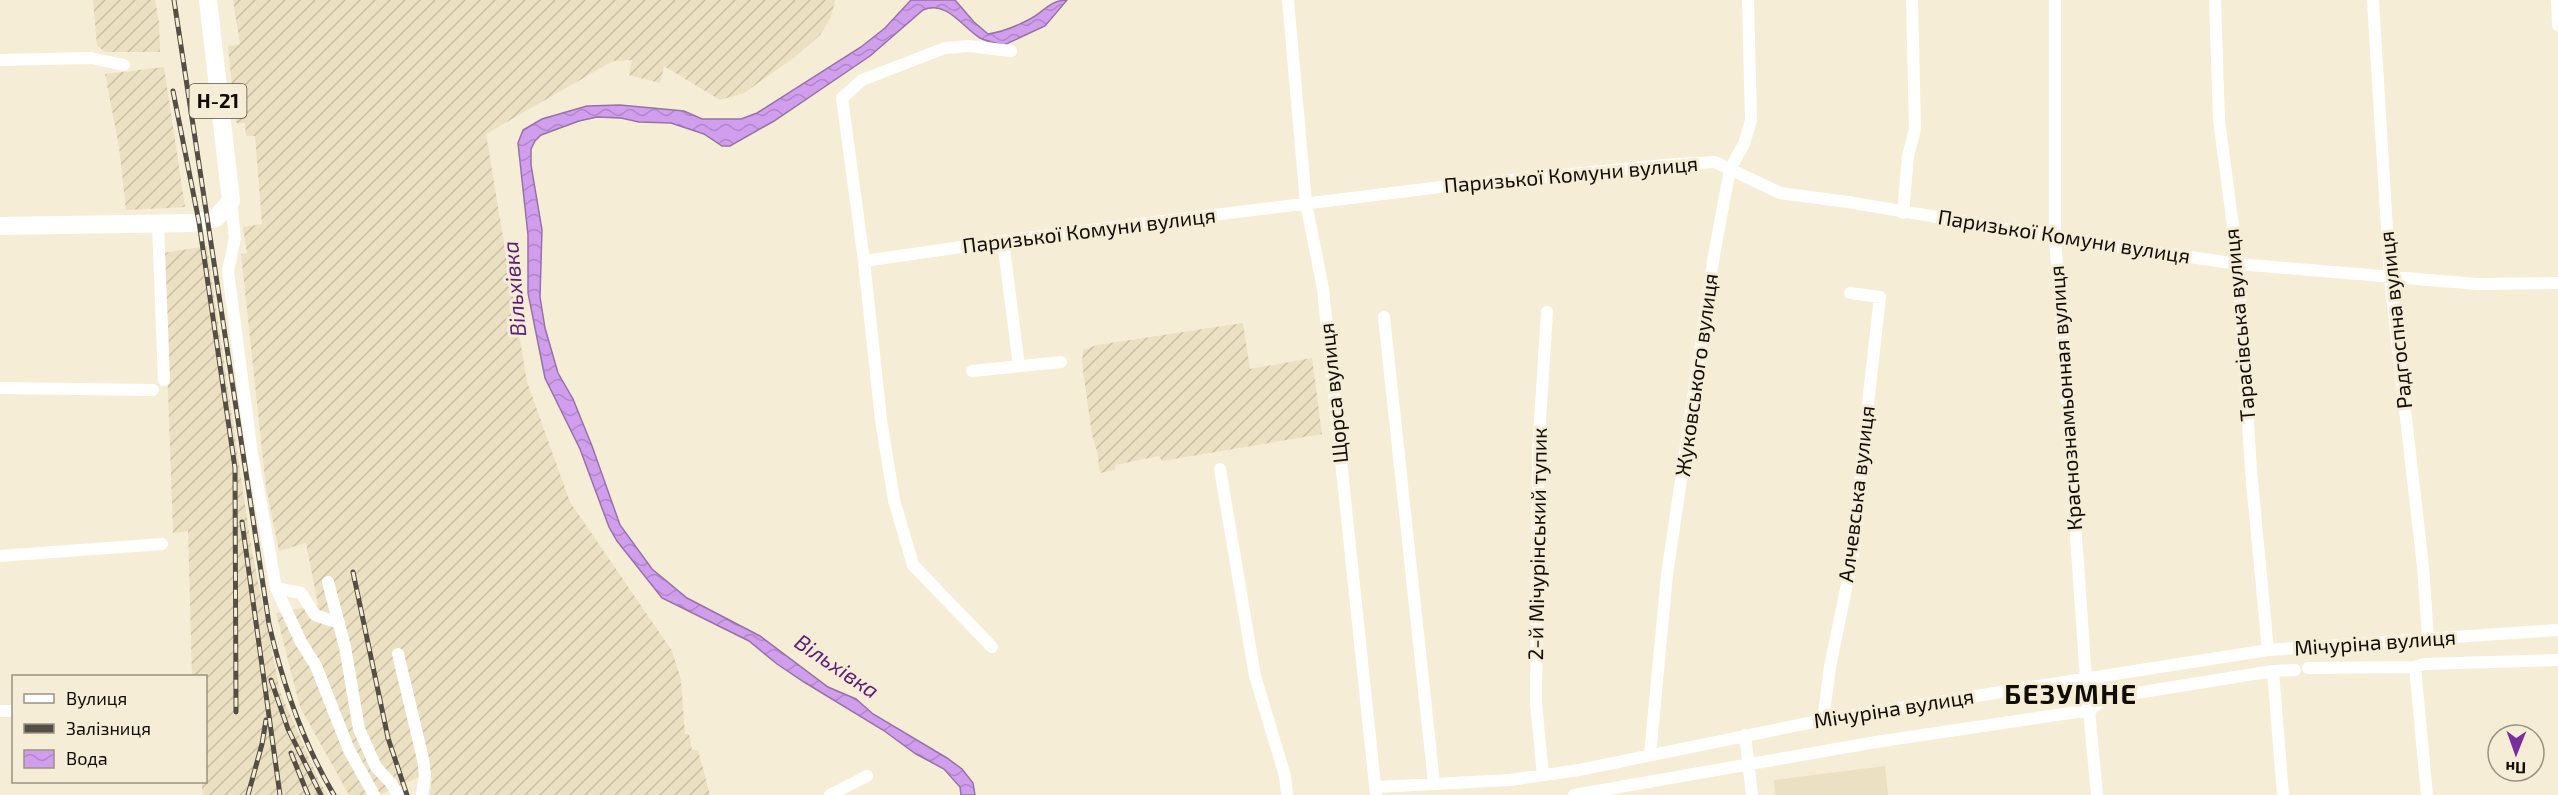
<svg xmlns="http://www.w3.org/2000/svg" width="2558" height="795" font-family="'Exo 2',sans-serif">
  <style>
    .built { fill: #ece0c2 }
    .industrial { fill: url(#industrial-furrows) }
    .water { fill: url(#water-waves); stroke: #9772a8; stroke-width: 1.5 }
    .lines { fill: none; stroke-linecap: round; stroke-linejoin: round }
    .minor { stroke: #fff; stroke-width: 12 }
    .primary { stroke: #fff; stroke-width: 18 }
    .rail-casing { stroke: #544f44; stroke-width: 5 }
    .rail { stroke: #f6edd6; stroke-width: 3; stroke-dasharray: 9; stroke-linecap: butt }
    .labels { text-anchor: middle; stroke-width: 6; stroke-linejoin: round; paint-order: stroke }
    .shield { fill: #f6edd6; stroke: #555044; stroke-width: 1.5 }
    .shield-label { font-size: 20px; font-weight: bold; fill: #100d06 }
    .street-label { font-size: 21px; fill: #100d06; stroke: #f6edd6 }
    .water-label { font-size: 22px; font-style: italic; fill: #5d1c79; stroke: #f6edd6 }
    .district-label { font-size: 27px; font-weight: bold; letter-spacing: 1.5px; fill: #100d06; stroke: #f6edd6 }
  </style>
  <defs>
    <pattern id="industrial-furrows" width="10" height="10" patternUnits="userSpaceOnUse" patternTransform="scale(1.5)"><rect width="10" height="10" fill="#ece0c2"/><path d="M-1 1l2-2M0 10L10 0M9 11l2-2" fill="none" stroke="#c9bfa5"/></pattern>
    <pattern id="water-waves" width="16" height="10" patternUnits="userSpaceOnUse" patternTransform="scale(1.5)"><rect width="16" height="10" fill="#d19ded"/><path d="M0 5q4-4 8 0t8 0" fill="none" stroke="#b286ca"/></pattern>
  </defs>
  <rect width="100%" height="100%" fill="#f6edd6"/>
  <path class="built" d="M 1885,766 L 1888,795 L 1775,795 L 1774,780 Z"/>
  <path class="industrial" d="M 93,0 L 155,0 L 159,22 L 160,52 L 106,52 L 97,46 Z
    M 233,0 L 835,0 L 831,17 L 820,35 L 795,57 L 744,93 L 720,100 L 664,66 L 660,83 L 629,75 L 632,60 L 613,61 L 486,134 L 527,382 L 570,502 L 672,651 L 681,680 L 685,734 L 689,734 L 692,750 L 698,750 L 710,795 L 430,795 L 432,778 L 421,776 L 379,795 L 349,795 L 300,707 L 276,613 L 318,605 L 306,543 L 279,551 L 266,487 L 241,254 L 247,253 L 243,227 L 262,224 L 255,136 L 246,136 L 245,123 L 236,123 L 228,46 L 240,44 Z
    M 164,67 L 185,207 L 126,210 L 119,147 L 105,74 Z
    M 207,246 L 252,552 L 280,691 L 319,781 L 328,795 L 203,795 L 201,782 L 206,782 L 206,676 L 192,676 L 188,531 L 173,533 L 163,253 Z
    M 1243,323 L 1250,369 L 1312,358 L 1322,434 L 1162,461 L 1159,456 L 1115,465 L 1115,470 L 1100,473 L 1097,451 L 1092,435 L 1082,363 L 1083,350 L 1097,345 Z"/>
  <path class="water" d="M 911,0 L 955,0 L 974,22 L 988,34 C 1002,32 1017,26 1030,19 C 1044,12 1050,0 1067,0 L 1045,26 L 1004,45 C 996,43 988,42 980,38 C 962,27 947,0 923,10 L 870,56 L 774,121 L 730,146 L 722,146 L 704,134 L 671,123 L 639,122 L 621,118 L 597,117 L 579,121 L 541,135 L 535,141 L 531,149 L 531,165 L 542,230 L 540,297 L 545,328 L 558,373 L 573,399 L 592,446 L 620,525 L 652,569 L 687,598 L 760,636 L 828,687 L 856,699 L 873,714 L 947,758 L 962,769 L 973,783 L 975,795 L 961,795 L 960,787 L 944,769 L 916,754 L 883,730 L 804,682 L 777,664 L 749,641 L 662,598 L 617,541 L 609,527 L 580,449 L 545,378 L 528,293 L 528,235 L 518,143 L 523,130 L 542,119 L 587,106 L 620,105 L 684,111 L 702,119 L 741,119 L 757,113 L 861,47 L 885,28 Z"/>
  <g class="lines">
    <path class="minor" d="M 1288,0 L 1306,203 L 1323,289 L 1376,795
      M 2055,0 L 2055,237 L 2086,679 L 2097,795
      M 2215,0 L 2219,120 L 2238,264 L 2251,471 L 2268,650
      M 2373,0 L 2390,278 L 2423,567 L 2428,638
      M 2557,0 L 2558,25
      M 0,60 L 91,58 L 124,65
      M 231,201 L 235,238 L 228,271 L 252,454 L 276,588 L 301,642 L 316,666 L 349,750 L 374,795
      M 1903,213 L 1908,156 L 1915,129 L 1912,0
      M 158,224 L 164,380
      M 1003,241 L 1019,366
      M 864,261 L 1003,241 L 1449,186 L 1664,165 L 1715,162 L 1780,193 L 1848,202 L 2055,237 L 2238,264 L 2477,284 L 2558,283
      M 1384,317 L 1434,783
      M 972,371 L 1061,362
      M 0,388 L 153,390
      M 1220,469 L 1255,676 L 1285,776 L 1287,795
      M 0,556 L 162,544
      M 328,582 L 345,647 L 359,729 L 376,767 L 391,783 L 398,795
      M 276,588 L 301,593 L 315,615 L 339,623
      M 992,647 L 913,565 L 894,500 L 881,420 L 864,261 L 842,98 L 862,80 L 945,48 L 969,46 L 1011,51
      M 398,654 L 423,759 L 425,774 L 422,795
      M 2415,667 L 2427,795
      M 2308,668 L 2415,667 L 2424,664 L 2558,660
      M 2273,671 L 2283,795
      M 0,711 L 14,711
      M 1823,720 L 1830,667 L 1855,545 L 1861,466 L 1880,297 L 1850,293
      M 1745,735 L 1752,795
      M 1650,755 L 1667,575 L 1714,255 L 1730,169 L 1744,144 L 1751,120 L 1748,0
      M 1543,775 L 1536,704 L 1538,451 L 1547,312
      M 1376,787 L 1510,780 L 1579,770 L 1823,720 L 2268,650 L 2558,630
      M 830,795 L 867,776
      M 1574,795 L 1876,742 L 2090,710 L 2105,698 L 2273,671 L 2295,670"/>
    <path class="primary" d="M 0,226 L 192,223 L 216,218 L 231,201 L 208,0"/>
    <g class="rail-casing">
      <path id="rail" d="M 174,0 L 269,624 C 283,685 302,741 334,795
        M 173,91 L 199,222 L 235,468 L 236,712
        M 242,522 L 280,795
        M 353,572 L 388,738 L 407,795
        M 271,680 L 288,729 L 321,795
        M 291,753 L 308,795
        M 248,795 L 262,744 L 266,720"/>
    </g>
    <use href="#rail" class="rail"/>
  </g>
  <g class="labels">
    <rect class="shield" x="189.5" y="84" width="57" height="34" rx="4.5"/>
    <g class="shield-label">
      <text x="218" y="108">Н-21</text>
    </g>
    <g class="street-label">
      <text transform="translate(1571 175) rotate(-5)" y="7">Паризької Комуни вулиця</text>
      <text transform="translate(1089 231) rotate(-7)" y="7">Паризької Комуни вулиця</text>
      <text transform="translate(2064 237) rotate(9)" y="7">Паризької Комуни вулиця</text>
      <text transform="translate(2396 320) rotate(-96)" y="7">Радгоспна вулиця</text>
      <text transform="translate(2240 325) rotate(-95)" y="7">Тарасівська вулиця</text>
      <text transform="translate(1697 375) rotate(-82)" y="7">Жуковського вулиця</text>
      <text transform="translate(1334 393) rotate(-96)" y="7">Щорса вулиця</text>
      <text transform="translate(2066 398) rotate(-94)" y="7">Краснознамьонная вулиця</text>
      <text transform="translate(1857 494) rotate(-83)" y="7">Алчевська вулиця</text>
      <text transform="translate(1538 544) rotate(-89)" y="7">2-й Мічурінський тупик</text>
      <text transform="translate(2375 643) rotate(-4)" y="7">Мічуріна вулиця</text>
      <text transform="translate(1894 709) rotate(-9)" y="7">Мічуріна вулиця</text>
    </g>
    <g class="water-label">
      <text transform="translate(514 289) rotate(-95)" y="8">Вільхівка</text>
      <text transform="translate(837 666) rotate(34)" y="8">Вільхівка</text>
    </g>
    <g class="district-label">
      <text x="2071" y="704">БЕЗУМНЕ</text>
    </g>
  </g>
  <rect x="12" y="675" width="195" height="108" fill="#f6edd6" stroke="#9a9383" stroke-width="1.5"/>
  <rect x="24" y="694" width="30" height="9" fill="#ffffff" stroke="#9a9383" stroke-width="1.5"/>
  <text x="66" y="705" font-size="18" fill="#100d06">Вулиця</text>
  <rect x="24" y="724" width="30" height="9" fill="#544f44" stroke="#9a9383" stroke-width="1.5"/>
  <text x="66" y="735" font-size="18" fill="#100d06">Залізниця</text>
  <rect x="24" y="750" width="30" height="18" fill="url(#water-waves)" stroke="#9a9383" stroke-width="1.5"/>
  <text x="66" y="765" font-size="18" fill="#100d06">Вода</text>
  <g transform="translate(2516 753) rotate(181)"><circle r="28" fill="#f6edd6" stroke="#9a9383" stroke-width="1.5"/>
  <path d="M0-4.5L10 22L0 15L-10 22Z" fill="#7b2d9e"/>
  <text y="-9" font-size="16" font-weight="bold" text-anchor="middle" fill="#100d06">Пн</text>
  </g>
</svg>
